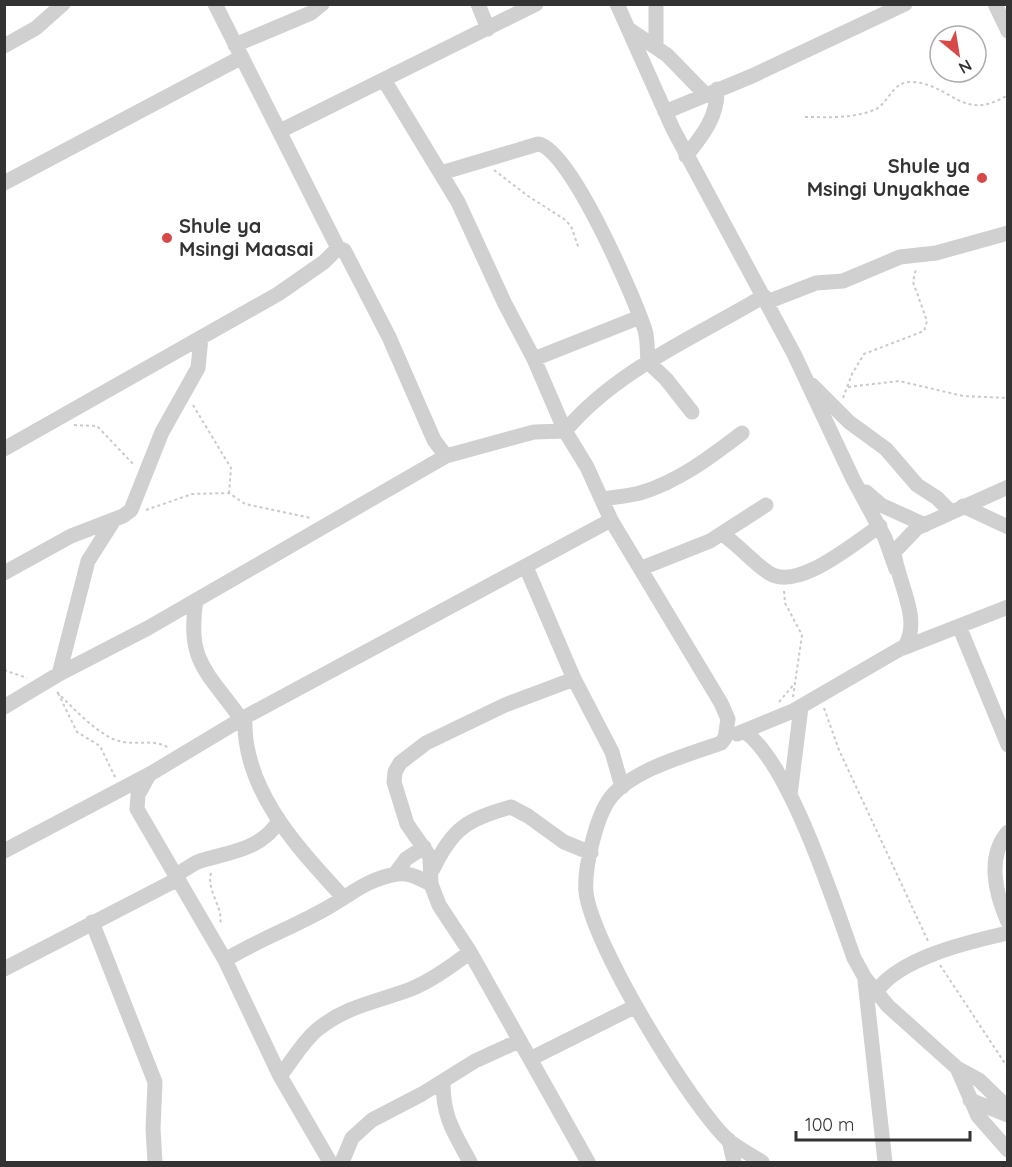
<svg xmlns="http://www.w3.org/2000/svg" width="1012" height="1167" font-family="Quicksand,sans-serif">
  <style>
    .lines { fill: none; stroke-linecap: round; stroke-linejoin: round }
    .path { stroke: #cacaca; stroke-width: 2; stroke-dasharray: 3 3; stroke-linecap: butt }
    .minor { stroke: #d0d0d0; stroke-width: 15 }
    .poi-dot { fill: #d74948; stroke: #fff; stroke-width: 2 }
    .labels { text-anchor: middle; stroke-width: 6; stroke-linejoin: round; paint-order: stroke }
    .poi-label { font-size: 20px; font-weight: bold; fill: #333; stroke: #fff; text-anchor: end }
  </style>
  <rect width="100%" height="100%" fill="#fff"/>
  <g class="lines">
    <path class="path" d="M 805,117 C 828,117 851,119 874,110 C 889,104 892,80 913,82 C 953,85 962,123 1008,95
      M 494,170 L 528,196 L 564,219 L 571,226 L 579,249
      M 848,387 L 899,381 L 963,396 L 1008,398
      M 843,398 L 852,374 L 864,354 L 924,331 L 927,321 L 913,282 L 916,269
      M 193,405 L 231,468 L 229,493
      M 74,425 L 97,426 L 135,466
      M 146,510 L 192,494 L 229,493 L 245,504 L 311,518
      M 784,591 L 785,603 L 802,635 L 793,697
      M 4,670 L 27,678
      M 57,692 C 72,707 99,736 119,741 C 137,746 153,738 169,748
      M 58,693 L 77,732 L 100,746 L 115,777
      M 779,702 L 795,683
      M 824,708 L 839,750 L 928,941
      M 211,873 C 206,891 224,907 220,925
      M 940,965 L 1008,1068"/>
    <path class="minor" d="M 215,4 L 338,248 L 344,250 L 389,337 L 434,440 L 446,456
      M 478,4 L 488,29
      M 617,4 L 673,129 L 794,354 L 853,479 L 885,538 L 896,569
      M 656,4 L 656,47
      M 995,4 L 1008,31
      M 630,30 L 667,55 L 705,94
      M 235,45 L 311,13 L 322,4
      M 4,46 L 36,28 L 63,4
      M 384,80 L 458,202 L 505,304 L 534,359 L 565,431 L 587,467 L 611,520 L 721,703 L 728,719 L 725,738 L 721,743 C 688,755 634,769 611,797 C 596,816 584,868 586,892 C 592,944 689,1103 728,1140 C 738,1148 751,1155 762,1162
      M 665,112 L 752,76 L 905,4
      M 280,131 L 536,4
      M 686,156 C 703,135 718,116 717,89
      M 441,173 L 538,144 C 570,148 634,297 645,330 C 648,341 647,351 648,362 L 666,379 L 692,412
      M 4,183 L 242,57
      M 767,302 L 816,283 L 843,281 L 900,257 L 936,253 L 1008,233
      M 534,359 L 640,317
      M 812,385 L 849,422 L 886,449 L 917,485 L 937,498 L 951,512
      M 565,431 C 617,369 696,337 764,296
      M 4,449 L 278,294 L 324,262 L 338,248
      M 866,492 L 881,505 L 925,525
      M 603,499 C 615,497 628,496 640,493 C 678,482 712,456 742,433
      M 963,506 L 1008,527
      M 722,534 C 739,545 752,562 769,573 C 798,592 855,542 880,526
      M 526,567 L 574,679 L 612,752 L 622,787
      M 642,568 L 710,541 L 766,505
      M 4,573 L 71,536 L 123,516 L 131,510 L 162,432 L 198,368 L 201,338
      M 196,600 C 186,662 208,672 241,719
      M 959,626 L 1008,745
      M 903,648 L 1008,607
      M 59,674 L 88,561 L 114,520
      M 574,679 L 505,705 L 426,743 L 400,763 L 395,772 L 394,782 L 407,824 L 430,857 L 431,884 L 439,905 L 470,952 L 588,1162
      M 4,707 L 59,674 L 148,628 L 446,456 L 534,432 L 565,431
      M 245,717 C 242,789 297,847 343,897
      M 745,732 C 790,764 834,903 854,958 L 865,978 L 888,1006 L 957,1068 L 978,1116 L 1008,1150
      M 737,734 L 793,711 L 905,646 C 922,619 897,581 894,552 L 917,528 L 1008,487
      M 149,775 L 138,795 L 137,809 L 225,960 L 280,1076 L 330,1162
      M 790,795 L 801,707
      M 1008,832 C 986,857 996,895 1008,922
      M 4,851 L 150,774 L 245,717 L 611,520
      M 433,869 C 453,827 467,820 511,807 L 528,816 L 564,842 L 591,853
      M 395,874 L 406,859 L 424,847
      M 175,876 C 183,871 192,864 200,861 C 229,852 261,850 279,821
      M 92,922 L 155,1082 L 153,1129 L 155,1162
      M 225,960 C 258,940 294,927 327,908 C 352,894 367,879 397,874 C 410,872 420,879 431,884
      M 4,969 L 178,879
      M 865,981 L 885,1162
      M 876,992 C 899,958 968,942 1008,933
      M 530,1059 L 636,1006
      M 957,1068 L 979,1080 L 1008,1108
      M 280,1076 C 292,1061 303,1041 318,1029 C 348,1005 377,1002 411,989 C 433,980 452,966 470,952
      M 443,1082 C 443,1118 454,1132 470,1162
      M 970,1100 L 1008,1115
      M 729,1140 L 734,1162
      M 342,1162 L 352,1138 L 372,1120 L 422,1094 L 475,1061 L 519,1041"/>
  </g>
  <g class="poi-dot">
    <circle cx="982" cy="178" r="6"/>
    <circle cx="167" cy="238" r="6"/>
  </g>
  <g class="labels">
    <g class="poi-label">
      <text x="970" y="173">Shule ya<tspan x="970" dy="23">Msingi Unyakhae</tspan></text>
      <text x="179" y="233" text-anchor="start">Shule ya<tspan x="179" dy="23">Msingi Maasai</tspan></text>
    </g>
  </g>
  <rect width="1012" height="1167" fill="none" stroke="#333333" stroke-width="12"/>
  <g transform="translate(958 54) rotate(150)"><circle r="28" fill="#ffffff" stroke="#adadad" stroke-width="1.5"/>
  <path d="M0-4.5L10 22L0 15L-10 22Z" fill="#d74948"/>
  <text y="-9" font-size="16" font-weight="bold" text-anchor="middle" fill="#333333">N</text>
  </g>
  <path d="M796 1131v9h174v-9" fill="none" stroke="#333333" stroke-width="3"/>
  <text x="805" y="1131" font-size="18" fill="#333333" stroke="#ffffff" stroke-width="4.5" paint-order="stroke">100 m</text>
</svg>
